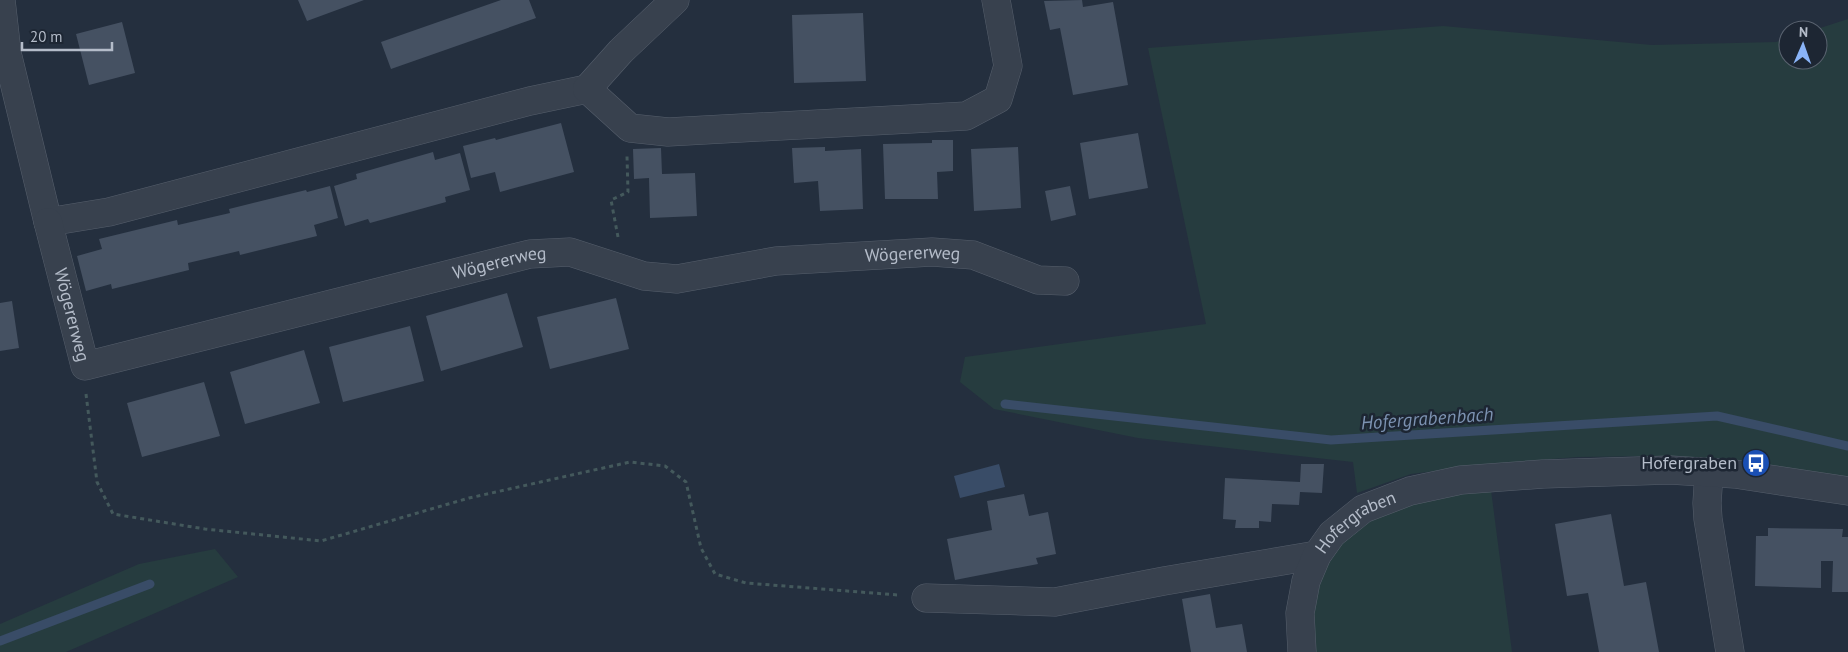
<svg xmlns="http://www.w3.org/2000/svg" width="1848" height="652" font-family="'PT Sans',sans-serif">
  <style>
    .green { fill: #263c3f }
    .water { fill: #394c67 }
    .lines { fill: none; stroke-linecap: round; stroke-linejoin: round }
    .stream { stroke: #394c67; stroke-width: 9 }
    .building { fill: #455162 }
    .minor-casing { stroke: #565f6c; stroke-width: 29 }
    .path { stroke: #44595c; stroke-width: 3; stroke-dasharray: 4 4; stroke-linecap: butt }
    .minor { stroke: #38414e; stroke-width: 28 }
    .labels { text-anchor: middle; stroke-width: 5; stroke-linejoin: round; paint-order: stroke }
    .street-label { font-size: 18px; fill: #b4bcc9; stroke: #1d2633 }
    .poi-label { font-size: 18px; fill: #b4bcc9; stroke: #1d2633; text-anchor: end }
    .water-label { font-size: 19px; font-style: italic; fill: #7c92b1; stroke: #1d2633 }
  </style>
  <rect width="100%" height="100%" fill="#242f3e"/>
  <path class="green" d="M 1848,19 L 1848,478 L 1731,459 L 1659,456 L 1577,457 L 1492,464 L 1411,474 L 1357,493 L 1353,462 L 1138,438 L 994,409 L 960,382 L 965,357 L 1206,324 L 1148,48 L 1443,26 L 1652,45 L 1776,42 L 1788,38 L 1788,60 L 1818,60 L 1818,30 L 1814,30 Z
    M 1491,490 L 1512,652 L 1316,652 L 1313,630 L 1316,591 L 1329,557 L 1360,522 L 1425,498 Z
    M 215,549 L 238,577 L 66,652 L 0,652 L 0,624 L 139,564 Z"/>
  <path class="water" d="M 999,464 L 1005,487 L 960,498 L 954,476 Z"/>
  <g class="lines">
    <path class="stream" d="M 1005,404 L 1331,440 L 1717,416 L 1848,446
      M 0,641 L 150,584"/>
  </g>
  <path class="building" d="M 298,0 L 364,0 L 307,21 Z
    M 501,0 L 529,0 L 536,18 L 391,69 L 381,42 Z
    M 1082,0 L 1083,7 L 1113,2 L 1128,85 L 1073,95 L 1060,28 L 1050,30 L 1044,1 Z
    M 863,13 L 866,81 L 794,83 L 792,15 Z
    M 122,22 L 135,73 L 89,85 L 76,34 Z
    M 561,123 L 574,172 L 500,192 L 495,172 L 471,178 L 463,146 L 495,138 L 496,140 Z
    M 1138,133 L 1148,188 L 1089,199 L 1080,143 Z
    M 932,140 L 953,140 L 953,171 L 937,172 L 938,199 L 885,199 L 883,144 L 932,143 Z
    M 825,147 L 825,151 L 861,149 L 863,209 L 820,211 L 818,181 L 794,183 L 792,148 Z
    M 1018,147 L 1021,208 L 974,211 L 971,149 Z
    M 661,148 L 662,174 L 695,173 L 697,216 L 650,218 L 649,178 L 634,179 L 633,149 Z
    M 433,152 L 435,160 L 460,153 L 470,190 L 445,197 L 446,202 L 370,223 L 368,219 L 345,226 L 334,186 L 357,179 L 356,174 Z
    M 330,186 L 338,218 L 314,225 L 317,236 L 240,255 L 239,251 L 188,263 L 189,270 L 112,289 L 111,284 L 86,291 L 77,256 L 102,249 L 99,239 L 177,220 L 178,225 L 230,213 L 229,209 L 306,190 L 307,192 Z
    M 1070,186 L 1076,215 L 1051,221 L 1045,191 Z
    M 507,293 L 523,347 L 441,371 L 426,316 Z
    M 616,298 L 629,349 L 550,369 L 537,317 Z
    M 12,301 L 19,348 L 0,351 L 0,303 Z
    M 410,326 L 424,381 L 343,402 L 329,347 Z
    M 304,350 L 320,403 L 245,424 L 230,372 Z
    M 204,382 L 220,436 L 142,457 L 127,403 Z
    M 1301,464 L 1324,464 L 1322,493 L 1300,492 L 1299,505 L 1272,504 L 1271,522 L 1259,521 L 1259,528 L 1235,528 L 1236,520 L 1223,519 L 1225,478 L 1300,482 Z
    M 1024,494 L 1029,516 L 1048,512 L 1056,554 L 1036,558 L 1038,564 L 955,580 L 947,539 L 992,530 L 987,501 Z
    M 1611,514 L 1624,586 L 1646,582 L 1659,652 L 1599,652 L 1588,593 L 1567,596 L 1555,524 Z
    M 1768,528 L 1843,529 L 1842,537 L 1848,537 L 1848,592 L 1832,592 L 1833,561 L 1821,561 L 1821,588 L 1755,586 L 1756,536 L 1768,536 Z
    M 1210,594 L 1216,628 L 1242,624 L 1247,652 L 1191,652 L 1182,599 Z"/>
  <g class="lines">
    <g class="minor-casing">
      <g id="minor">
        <path d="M 1,0 L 7,53 L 48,222 L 109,212 L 530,101 L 587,89"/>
        <path d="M 675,0 L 621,51 L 587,89 L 630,128 L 668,132 L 966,116 L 998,99 L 1008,66 L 996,0"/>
        <path id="s1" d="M 48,222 L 85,366 L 530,254 L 570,252 L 644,276 L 677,279 L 776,261 L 932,252 L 973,255 L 1038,280 L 1065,281"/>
        <path d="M 1709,472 L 1707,503 L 1708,519 L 1730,652"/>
        <path d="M 926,598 L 1055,602 L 1164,581 L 1317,555"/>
        <path id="s2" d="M 1302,652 L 1300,613 L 1306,581 L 1317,555 L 1332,534 L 1363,509 L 1410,491 L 1461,480 L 1543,474 L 1670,470 L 1735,474 L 1848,491"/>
      </g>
    </g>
    <path class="path" d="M 618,237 L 611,200 L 628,192 L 627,156
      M 86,394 L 97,482 L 113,514 L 205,529 L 321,541 L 469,498 L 630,462 L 665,466 L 686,482 L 701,548 L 715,574 L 746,583 L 898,595"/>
    <use href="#minor" class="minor"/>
  </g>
  <defs>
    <g id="bus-disc" transform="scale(1.4375)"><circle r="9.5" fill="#1a4fb4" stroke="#1d2633"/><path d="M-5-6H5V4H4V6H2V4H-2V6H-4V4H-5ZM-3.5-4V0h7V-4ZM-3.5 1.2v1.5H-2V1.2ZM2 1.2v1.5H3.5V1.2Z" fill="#fff"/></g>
  </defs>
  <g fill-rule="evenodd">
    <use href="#bus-disc" x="1756" y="463"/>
  </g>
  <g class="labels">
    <g class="street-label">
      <text dy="6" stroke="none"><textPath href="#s1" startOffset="996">Wögererweg</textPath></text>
      <text dy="6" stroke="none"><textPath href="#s1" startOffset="576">Wögererweg</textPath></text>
      <text dy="6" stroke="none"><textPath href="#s1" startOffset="96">Wögererweg</textPath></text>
      <text dy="6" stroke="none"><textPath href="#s2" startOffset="152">Hofergraben</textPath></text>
    </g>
    <g class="poi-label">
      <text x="1737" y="469">Hofergraben</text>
    </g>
    <g class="water-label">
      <text transform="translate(1427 418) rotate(-4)" y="7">Hofergrabenbach</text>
    </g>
  </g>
  <g transform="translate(1803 45) rotate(2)"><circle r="24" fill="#1d2633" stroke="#59626f"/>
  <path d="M0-4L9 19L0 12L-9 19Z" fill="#8ab4f8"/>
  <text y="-8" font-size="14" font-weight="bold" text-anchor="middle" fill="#b4bcc9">N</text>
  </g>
  <path d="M22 42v8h90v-8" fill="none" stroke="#b4bcc9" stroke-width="2.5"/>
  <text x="30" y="42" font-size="15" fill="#b4bcc9" stroke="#1d2633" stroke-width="4" paint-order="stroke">20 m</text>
</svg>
